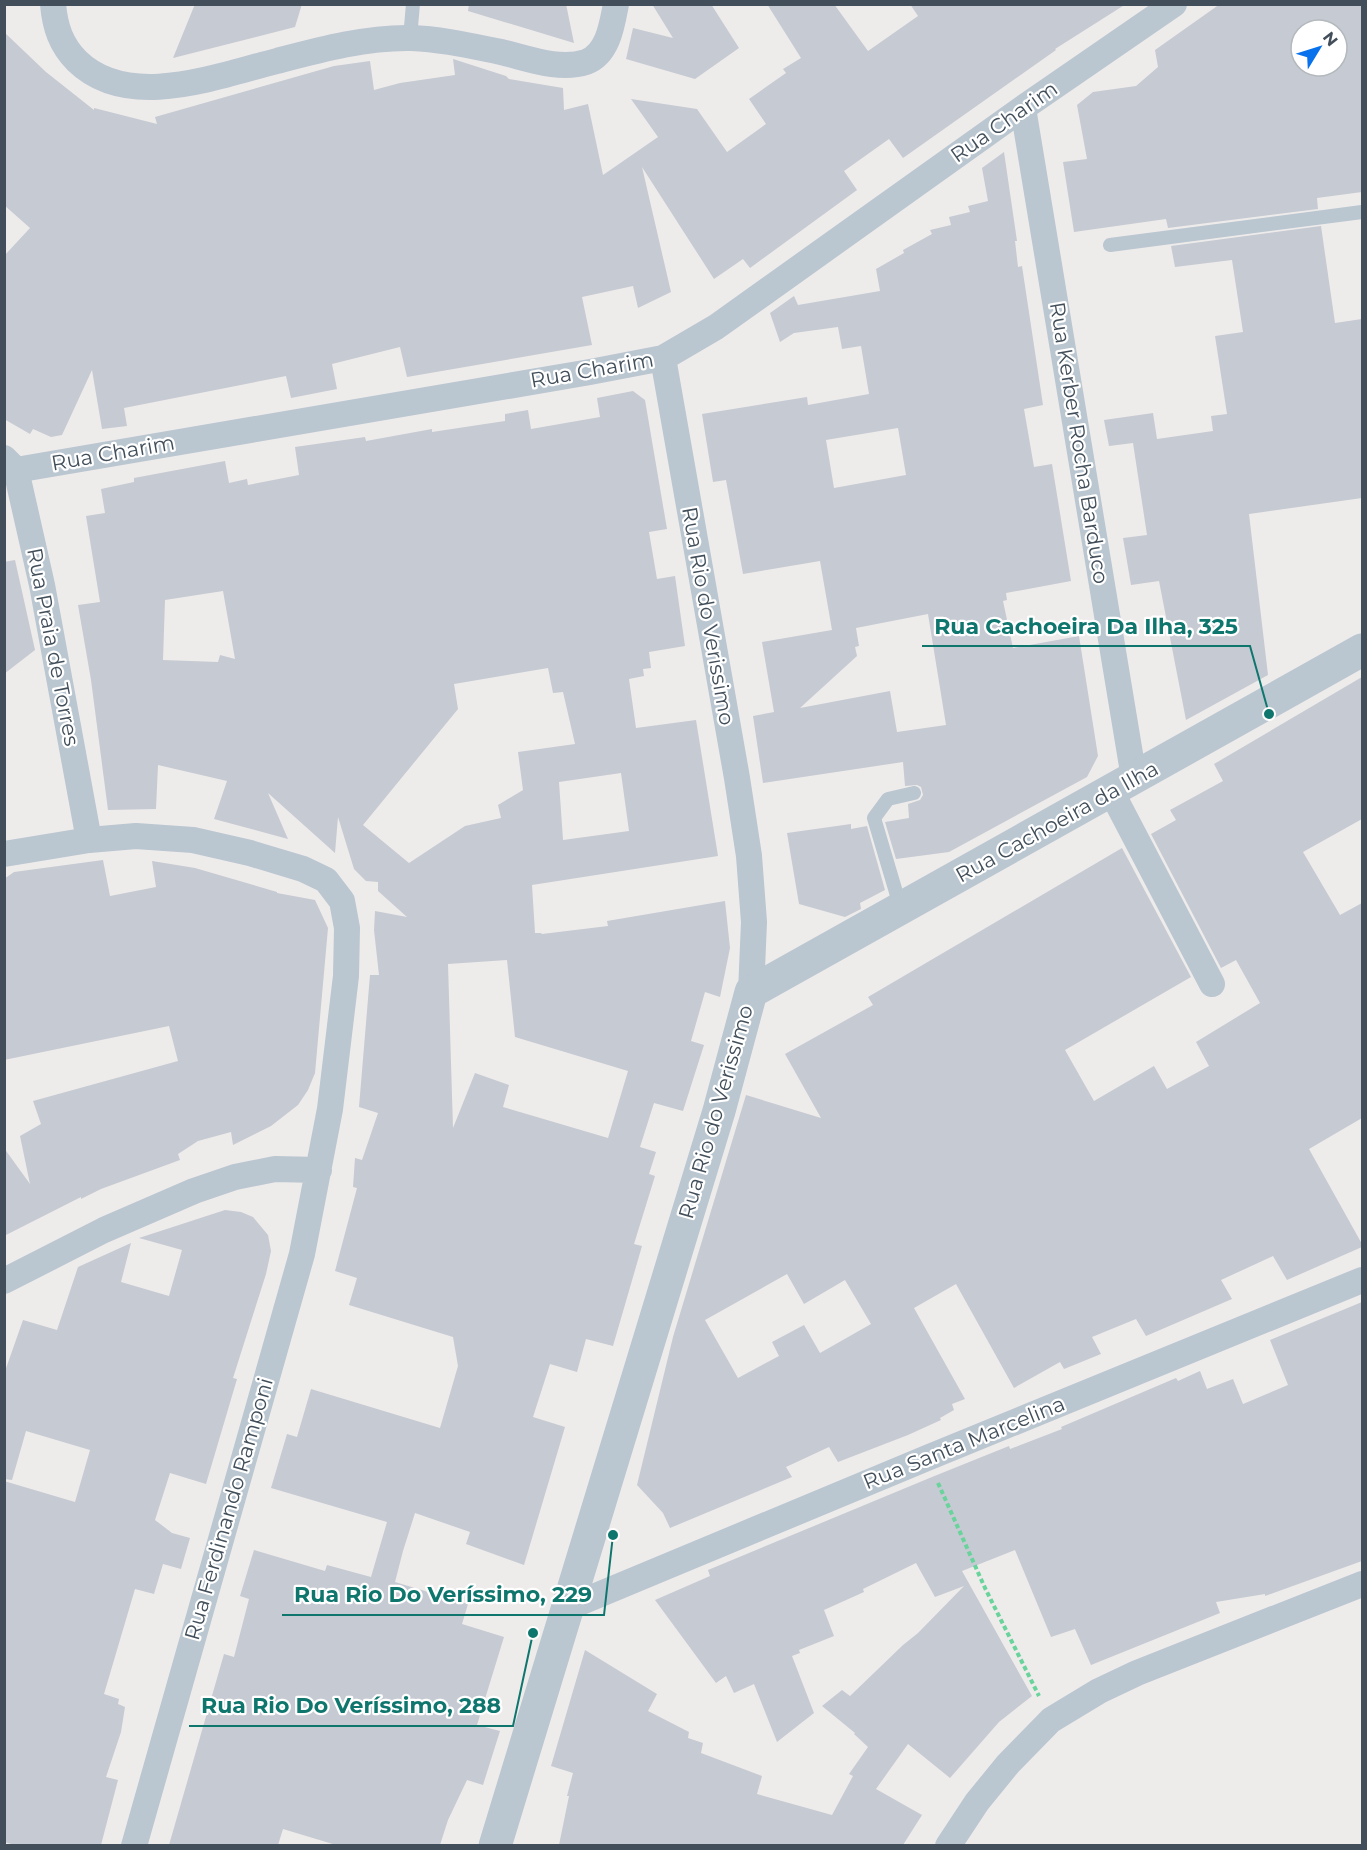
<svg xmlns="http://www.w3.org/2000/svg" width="1367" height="1850" font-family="Montserrat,sans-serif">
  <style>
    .building { fill: #c6cad2; fill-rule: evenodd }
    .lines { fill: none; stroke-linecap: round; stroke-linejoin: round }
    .path { stroke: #68d39b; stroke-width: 4; stroke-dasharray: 4.5 3; stroke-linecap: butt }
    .service { stroke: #bac6d0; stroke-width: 14 }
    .minor { stroke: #bac6d0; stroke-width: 26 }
    .tertiary { stroke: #bac6d0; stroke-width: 33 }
    .labels { text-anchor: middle; stroke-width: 4.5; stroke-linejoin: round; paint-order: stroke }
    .street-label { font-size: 21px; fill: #424f5a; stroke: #fff }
    .leader { fill: none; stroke: #0f766e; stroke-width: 2 }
    .callout-dot { fill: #0f766e; stroke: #fff; stroke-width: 2 }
    .callout-label { font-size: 22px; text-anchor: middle; font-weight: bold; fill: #0f766e; stroke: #fff; stroke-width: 4.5; stroke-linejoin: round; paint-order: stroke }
  </style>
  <rect width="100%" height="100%" fill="#eeebeb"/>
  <path class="building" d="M 195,4 L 302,4 L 295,27 L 173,58 Z
    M 469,4 L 566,4 L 574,43 L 468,11 Z
    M 652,4 L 711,4 L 739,48 L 695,79 L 626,59 L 633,28 L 673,38 Z
    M 767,4 L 834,4 L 868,51 L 918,16 L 910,4 L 1126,4 L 1055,49 L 1056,50 L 903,158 L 889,139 L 844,171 L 857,190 L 750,268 L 743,259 L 714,279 L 642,167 L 671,292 L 638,308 L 633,286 L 582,297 L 592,345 L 407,377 L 400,347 L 332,364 L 337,389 L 291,398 L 286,376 L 124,408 L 127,426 L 102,429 L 92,370 L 62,435 L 51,437 L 33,429 L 30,434 L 4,419 L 4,256 L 30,228 L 4,205 L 4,32 L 46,72 L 94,110 L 94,108 L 157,124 L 155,117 L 334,66 L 370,61 L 374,90 L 400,83 L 455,75 L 453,59 L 506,76 L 509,79 L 563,88 L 564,110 L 588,104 L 603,175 L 658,137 L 631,99 L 697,109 L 727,152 L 766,124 L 749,99 L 786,73 L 783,69 L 801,58 Z
    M 1220,4 L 1362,4 L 1362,192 L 1317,198 L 1318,209 L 1168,228 L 1166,219 L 1074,232 L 1063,162 L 1087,159 L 1077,105 L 1093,92 L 1136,86 L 1158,67 L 1155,50 ZM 1301,30 L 1337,30 L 1337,66 L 1301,66 Z
    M 1004,152 L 1017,241 L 1015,241 L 1018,267 L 1022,266 L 1043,405 L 1024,409 L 1034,467 L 1052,464 L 1071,581 L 1006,593 L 1007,600 L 1003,601 L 1013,648 L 1079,636 L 1098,756 L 1087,777 L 949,852 L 896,859 L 885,822 L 909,818 L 908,804 L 920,800 L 923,795 L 921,787 L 917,785 L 905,786 L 903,762 L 763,783 L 753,716 L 774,712 L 762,642 L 832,630 L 820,561 L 743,574 L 726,480 L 713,482 L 702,414 L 807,397 L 808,405 L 869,394 L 861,346 L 842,349 L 838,327 L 794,333 L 780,342 L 770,313 L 794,296 L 798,305 L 880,291 L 876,269 L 904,253 L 903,250 L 932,234 L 930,230 L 951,225 L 949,217 L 970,212 L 968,206 L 988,201 L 982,168 ZM 898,428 L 906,475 L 834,488 L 826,440 ZM 928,614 L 946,725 L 897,732 L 890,691 L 800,708 L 857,656 L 855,647 L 859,646 L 856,628 Z
    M 1321,226 L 1335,323 L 1362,319 L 1362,498 L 1249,514 L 1268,675 L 1186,720 L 1159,581 L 1131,585 L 1123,538 L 1147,535 L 1133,443 L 1109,446 L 1104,420 L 1153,413 L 1157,439 L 1213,431 L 1211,416 L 1227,414 L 1215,336 L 1243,332 L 1232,260 L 1175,267 L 1171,246 Z
    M 633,391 L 645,400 L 667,529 L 649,532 L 657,579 L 675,576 L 685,646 L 649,652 L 651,668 L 643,669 L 644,676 L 629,679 L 636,728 L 696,720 L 718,856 L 532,885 L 535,933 L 541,933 L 542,934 L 608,926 L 607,921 L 725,901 L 730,948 L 720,997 L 705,992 L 691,1041 L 704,1045 L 683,1111 L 654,1103 L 640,1147 L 656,1152 L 649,1174 L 655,1176 L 634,1244 L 642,1246 L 613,1346 L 586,1339 L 577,1372 L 550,1364 L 533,1417 L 565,1427 L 524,1565 L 466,1544 L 470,1532 L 415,1513 L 403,1551 L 395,1582 L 468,1604 L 462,1624 L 504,1637 L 477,1725 L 500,1731 L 483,1785 L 467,1780 L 448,1820 L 440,1845 L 336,1845 L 283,1829 L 278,1845 L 169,1845 L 224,1654 L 234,1657 L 249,1599 L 240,1596 L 254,1550 L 325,1571 L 327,1565 L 371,1577 L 387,1522 L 271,1488 L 287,1434 L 297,1437 L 311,1389 L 440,1428 L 458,1366 L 453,1337 L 349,1305 L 357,1278 L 335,1271 L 357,1188 L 353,1187 L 355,1158 L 362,1160 L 378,1113 L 359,1107 L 370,975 L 379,975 L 374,930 L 375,911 L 407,917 L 378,891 L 378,882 L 366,881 L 354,869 L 338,817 L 335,853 L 268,793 L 288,839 L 214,819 L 227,781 L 158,765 L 156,809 L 108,810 L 91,680 L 78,605 L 100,602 L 86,516 L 105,513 L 101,489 L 134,482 L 134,478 L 225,461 L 229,483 L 247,479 L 248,485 L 299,475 L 295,447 L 365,437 L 366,441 L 432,429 L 432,432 L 505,421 L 505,414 L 528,410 L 531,429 L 600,417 L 597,398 ZM 223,591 L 235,659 L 220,655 L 218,662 L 163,660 L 165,600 ZM 548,668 L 553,693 L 563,692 L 575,744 L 518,752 L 523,790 L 498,805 L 501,818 L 465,826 L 409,863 L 363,825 L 458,709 L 454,684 ZM 621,773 L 629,831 L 563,840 L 559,782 ZM 507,960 L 515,1037 L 628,1071 L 608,1138 L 503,1107 L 509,1085 L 475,1073 L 453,1128 L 448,964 Z
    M 15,560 L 35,650 L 4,674 L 4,562 Z
    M 1362,677 L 1362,819 L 1303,852 L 1340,915 L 1362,903 L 1362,1118 L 1309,1149 L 1362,1244 L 1362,1247 L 1287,1280 L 1273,1256 L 1221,1280 L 1232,1299 L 1146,1336 L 1136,1319 L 1092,1337 L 1101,1354 L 1064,1369 L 1060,1362 L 1014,1388 L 956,1284 L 914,1308 L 965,1399 L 952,1404 L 954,1410 L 940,1418 L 941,1420 L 908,1435 L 838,1462 L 829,1447 L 786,1467 L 792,1477 L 670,1528 L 663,1513 L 637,1485 L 673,1337 L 746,1095 L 821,1118 L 785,1054 L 873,1005 L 868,997 L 1122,848 L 1191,977 L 1065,1050 L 1094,1101 L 1154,1066 L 1167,1089 L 1209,1066 L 1196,1042 L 1260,1003 L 1236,960 L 1221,968 L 1151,834 L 1176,820 L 1170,810 L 1223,781 L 1214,764 ZM 787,1274 L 804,1304 L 845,1280 L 871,1324 L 820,1353 L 804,1325 L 772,1342 L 779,1356 L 738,1378 L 705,1320 Z
    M 851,824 L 851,829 L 867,826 L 885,890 L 860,903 L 861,909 L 845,917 L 799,904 L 787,833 Z
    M 103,860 L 110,896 L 156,887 L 152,861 L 195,868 L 277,892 L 277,893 L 315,900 L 328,928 L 315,1073 L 308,1090 L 298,1105 L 271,1126 L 233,1145 L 231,1132 L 198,1141 L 178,1154 L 180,1160 L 101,1189 L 81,1199 L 81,1197 L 4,1236 L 4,1148 L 30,1184 L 20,1136 L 41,1124 L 33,1101 L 178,1061 L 169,1026 L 4,1060 L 4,879 L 14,872 Z
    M 225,1210 L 241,1212 L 253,1217 L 268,1235 L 271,1251 L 266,1274 L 233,1378 L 237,1379 L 206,1484 L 170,1473 L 155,1520 L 172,1533 L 190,1538 L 181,1569 L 163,1564 L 154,1594 L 135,1589 L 104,1694 L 119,1699 L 118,1704 L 125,1707 L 121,1732 L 106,1777 L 118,1780 L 101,1845 L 15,1845 L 4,1842 L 4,1481 L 75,1502 L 90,1450 L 26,1431 L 12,1480 L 4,1479 L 4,1374 L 23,1320 L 57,1330 L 78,1267 L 131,1243 L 121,1282 L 169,1296 L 182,1250 L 139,1238 Z
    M 1362,1302 L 1362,1561 L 1265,1596 L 1265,1594 L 1216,1602 L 1220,1613 L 1091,1665 L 1075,1629 L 1051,1637 L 1015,1550 L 962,1571 L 1032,1696 L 999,1722 L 950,1778 L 908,1744 L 876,1789 L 922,1815 L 903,1845 L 559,1845 L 569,1796 L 567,1796 L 573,1773 L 551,1766 L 585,1650 L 657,1694 L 648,1711 L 689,1732 L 688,1738 L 703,1743 L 701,1753 L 762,1776 L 757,1794 L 832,1815 L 853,1776 L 849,1774 L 868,1747 L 854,1734 L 855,1733 L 822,1706 L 842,1690 L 850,1696 L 903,1645 L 918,1633 L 964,1586 L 935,1597 L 916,1563 L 863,1589 L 864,1592 L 824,1610 L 834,1636 L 799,1650 L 800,1653 L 792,1656 L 814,1713 L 777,1742 L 754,1684 L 734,1693 L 726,1676 L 716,1683 L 655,1600 L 710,1576 L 708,1570 L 932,1477 L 1009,1446 L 1010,1449 L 1062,1429 L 1061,1427 L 1176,1378 L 1178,1381 L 1200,1371 L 1207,1389 L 1233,1379 L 1243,1404 L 1288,1385 L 1270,1340 Z"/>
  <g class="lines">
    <path class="path" d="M 938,1483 L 985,1588 L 1039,1696"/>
    <path class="service" d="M 410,38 L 413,4
      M 1110,245 L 1362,212
      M 901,909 L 874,818 L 888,799 L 914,793"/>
    <path class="minor" d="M 53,4 C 55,27 61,45 77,61 C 128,111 217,76 277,61 C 319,50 367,37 411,38 C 441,39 471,46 501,52 C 527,58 559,71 586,62 C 608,54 612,25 616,4
      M 1023,108 L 1134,778
      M 663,358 L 737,778 L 749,856 L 754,922 L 751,992
      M 4,458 L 16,470 L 42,585 L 89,840
      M 16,470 L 590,372 L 663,358 L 716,327 L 1023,108 L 1174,4
      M 1111,791 L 1212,984
      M 4,854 L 89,840 L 136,836 L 193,840 L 250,853 L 303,869 L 326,880 L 342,901 L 347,928 L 346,976 L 330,1109 L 302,1254 L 134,1846
      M 4,1281 L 104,1230 L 194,1191 L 235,1177 L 275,1169 L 319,1170
      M 567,1608 L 927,1458 L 1362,1280
      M 948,1846 L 977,1802 L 1008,1764 L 1051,1720 L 1099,1691 L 1137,1673 L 1362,1584"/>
    <path class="tertiary" d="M 495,1846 L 719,1111 L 751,992 L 1362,650"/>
  </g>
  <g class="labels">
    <g class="street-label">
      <text transform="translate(1004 122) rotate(-35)" y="7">Rua Charim</text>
      <text transform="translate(592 370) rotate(-10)" y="7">Rua Charim</text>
      <text transform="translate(1079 443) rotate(81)" y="7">Rua Kerber Rocha Barduco</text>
      <text transform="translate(113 453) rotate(-10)" y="7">Rua Charim</text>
      <text transform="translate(708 616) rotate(80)" y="7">Rua Rio do Verissimo</text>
      <text transform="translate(53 647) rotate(79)" y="7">Rua Praia de Torres</text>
      <text transform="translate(1057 822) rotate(-29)" y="7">Rua Cachoeira da Ilha</text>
      <text transform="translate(716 1112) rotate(-74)" y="7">Rua Rio do Verissimo</text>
      <text transform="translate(964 1443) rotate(-22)" y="7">Rua Santa Marcelina</text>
      <text transform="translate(229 1509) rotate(-74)" y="7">Rua Ferdinando Ramponi</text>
    </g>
  </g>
  <path class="leader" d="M1269 714L1250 646H922M613 1535L604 1615H282M533 1633L513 1726H189"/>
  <g class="callout-dot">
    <circle cx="1269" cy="714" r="6"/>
    <circle cx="613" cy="1535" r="6"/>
    <circle cx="533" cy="1633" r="6"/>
  </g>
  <g class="callout-label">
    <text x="1086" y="634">Rua Cachoeira Da Ilha, 325</text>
    <text x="443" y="1602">Rua Rio Do Veríssimo, 229</text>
    <text x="351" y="1713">Rua Rio Do Veríssimo, 288</text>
  </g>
  <rect width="1367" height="1850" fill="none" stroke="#424f5a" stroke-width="12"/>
  <g transform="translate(1319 48) rotate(52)"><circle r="28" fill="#ffffff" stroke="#b3b9bd" stroke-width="1.5"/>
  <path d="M0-4.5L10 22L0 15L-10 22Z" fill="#0772ec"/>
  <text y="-9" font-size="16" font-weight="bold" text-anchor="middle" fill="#424f5a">N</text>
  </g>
</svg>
